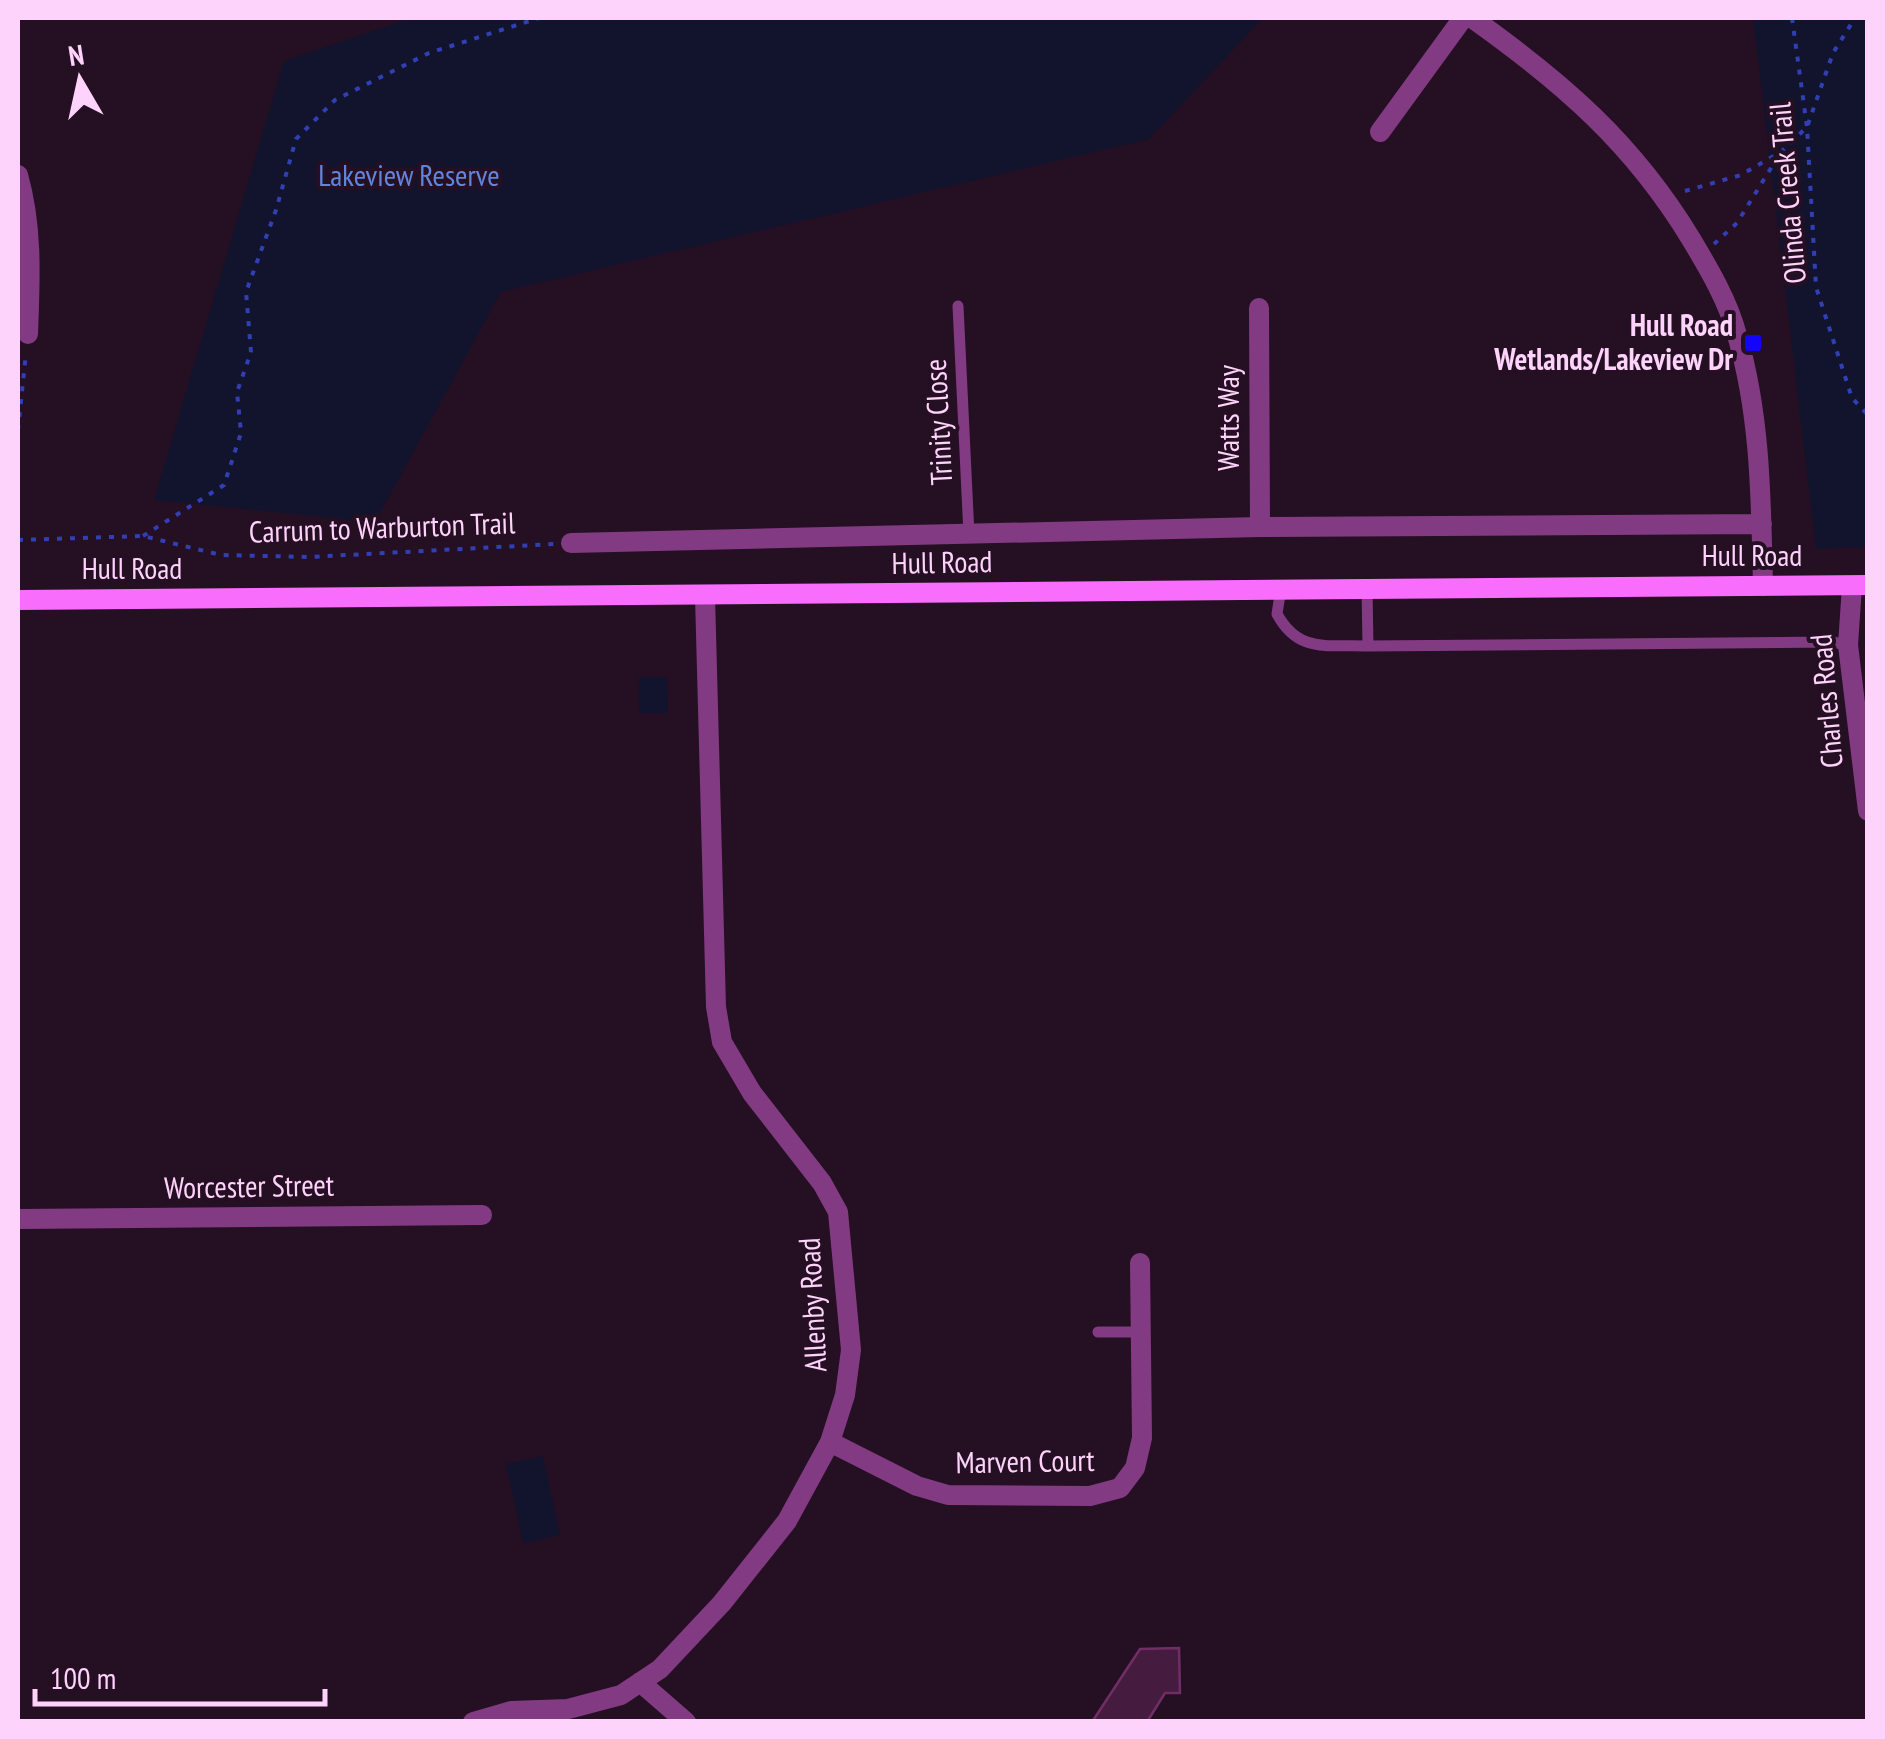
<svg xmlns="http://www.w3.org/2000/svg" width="1885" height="1739" font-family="'PT Sans Narrow',sans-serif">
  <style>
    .green { fill: #12142e }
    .building { fill: #451b3f; stroke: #712e66; stroke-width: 2.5 }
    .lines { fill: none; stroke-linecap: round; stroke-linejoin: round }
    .path { stroke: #313fb4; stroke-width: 4; stroke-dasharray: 5 8; stroke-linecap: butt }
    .service { stroke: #823b83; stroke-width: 11 }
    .minor { stroke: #823b83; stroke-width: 20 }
    .secondary { stroke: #f96dfc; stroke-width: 20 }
    .poi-dot { fill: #1205f9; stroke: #250f22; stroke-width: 4 }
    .labels { text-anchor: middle; stroke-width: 8; stroke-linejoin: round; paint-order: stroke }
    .park-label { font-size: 30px; fill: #6085dd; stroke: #250f22 }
    .street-label { font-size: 30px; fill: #fed3fb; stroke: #250f22 }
    .poi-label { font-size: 30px; font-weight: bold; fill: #fed3fb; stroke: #250f22; text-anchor: end }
  </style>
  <rect width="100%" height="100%" fill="#250f22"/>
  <path class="green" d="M 411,18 L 1263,18 L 1149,139 L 501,292 L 375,522 L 154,500 L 284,61 Z
    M 1753,18 L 1867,18 L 1867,547 L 1816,549 Z
    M 639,677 L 667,677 L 668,713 L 639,713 Z
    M 543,1456 L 560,1535 L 523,1543 L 506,1464 Z"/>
  <path class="building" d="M 1179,1648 L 1180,1693 L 1165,1693 L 1147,1722 L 1092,1722 L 1140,1649 Z"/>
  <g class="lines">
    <path class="path" d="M 1792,18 L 1807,127 L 1816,287 L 1852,398 L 1868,415
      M 1685,191 L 1741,175 L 1782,151 L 1807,127 L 1833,53 L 1855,18
      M 1714,244 L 1737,223 L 1779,155
      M 18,430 L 26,353
      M 143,536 L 224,485 L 241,433 L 237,392 L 251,352 L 246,292 L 276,210 L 296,139 L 335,100 L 429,53 L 539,18
      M 18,540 L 143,536 L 221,555 L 309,557 L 555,544"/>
    <path class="service" d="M 958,306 L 969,535
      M 1281,588 L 1277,614 C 1299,654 1327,644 1368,646 L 1832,642 L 1848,645
      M 1367,588 L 1368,646
      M 1098,1332 L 1141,1332"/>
    <path class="minor" d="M 1472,18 C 1562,82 1633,143 1691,239 C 1709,269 1728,301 1737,335 C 1761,417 1761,502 1763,586
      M 1380,132 L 1463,18
      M 18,175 C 33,228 30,280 28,334
      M 1259,308 L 1260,527
      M 571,543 L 1260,527 L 1762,524
      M 1852,586 L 1848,645 L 1868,811
      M 18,1219 L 482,1215
      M 830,1442 L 917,1486 L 948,1495 L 1090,1496 L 1120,1488 L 1135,1468 L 1142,1438 L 1140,1263
      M 640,1682 L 686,1722
      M 473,1722 L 511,1711 L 568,1709 L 621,1695 L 660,1669 L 722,1603 L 787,1521 L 830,1442 L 845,1395 L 851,1350 L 838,1212 L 822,1183 L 752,1093 L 722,1042 L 716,1007 L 705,596"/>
    <path class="secondary" d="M 18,600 L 1868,585"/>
  </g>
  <rect class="poi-dot" x="1743" y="333" width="20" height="20" rx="5"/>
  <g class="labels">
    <g class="park-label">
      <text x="409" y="186">Lakeview Reserve</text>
    </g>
    <g class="street-label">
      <text transform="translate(1788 193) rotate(-95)" y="10">Olinda Creek Trail</text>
      <text transform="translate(1229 418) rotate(-90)" y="10">Watts Way</text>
      <text transform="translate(939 422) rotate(-93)" y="10">Trinity Close</text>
      <text transform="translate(382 528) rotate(-2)" y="10">Carrum to Warburton Trail</text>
      <text x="1752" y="566">Hull Road</text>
      <text transform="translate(942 563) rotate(-1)" y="10">Hull Road</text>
      <text x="132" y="579">Hull Road</text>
      <text transform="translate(1827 701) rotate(-95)" y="10">Charles Road</text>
      <text transform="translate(249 1187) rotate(-1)" y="10">Worcester Street</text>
      <text transform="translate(813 1305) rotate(-93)" y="10">Allenby Road</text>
      <text transform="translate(1025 1462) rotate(-1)" y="10">Marven Court</text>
    </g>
    <g class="poi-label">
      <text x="1733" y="336">Hull Road<tspan x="1733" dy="34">Wetlands/Lakeview Dr</tspan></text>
    </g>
  </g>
  <rect width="1885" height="1739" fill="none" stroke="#fed3fb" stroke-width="40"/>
  <g transform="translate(80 80) rotate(351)" stroke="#250f22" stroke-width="8" paint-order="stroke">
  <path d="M0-8L18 38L0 25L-18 38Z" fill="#fed3fb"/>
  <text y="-15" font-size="28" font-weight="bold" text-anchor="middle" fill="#fed3fb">N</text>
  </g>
  <path d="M35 1689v15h290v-15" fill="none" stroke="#fed3fb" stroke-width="5"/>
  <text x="50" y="1689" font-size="30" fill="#fed3fb" stroke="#250f22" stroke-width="8" paint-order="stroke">100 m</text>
</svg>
